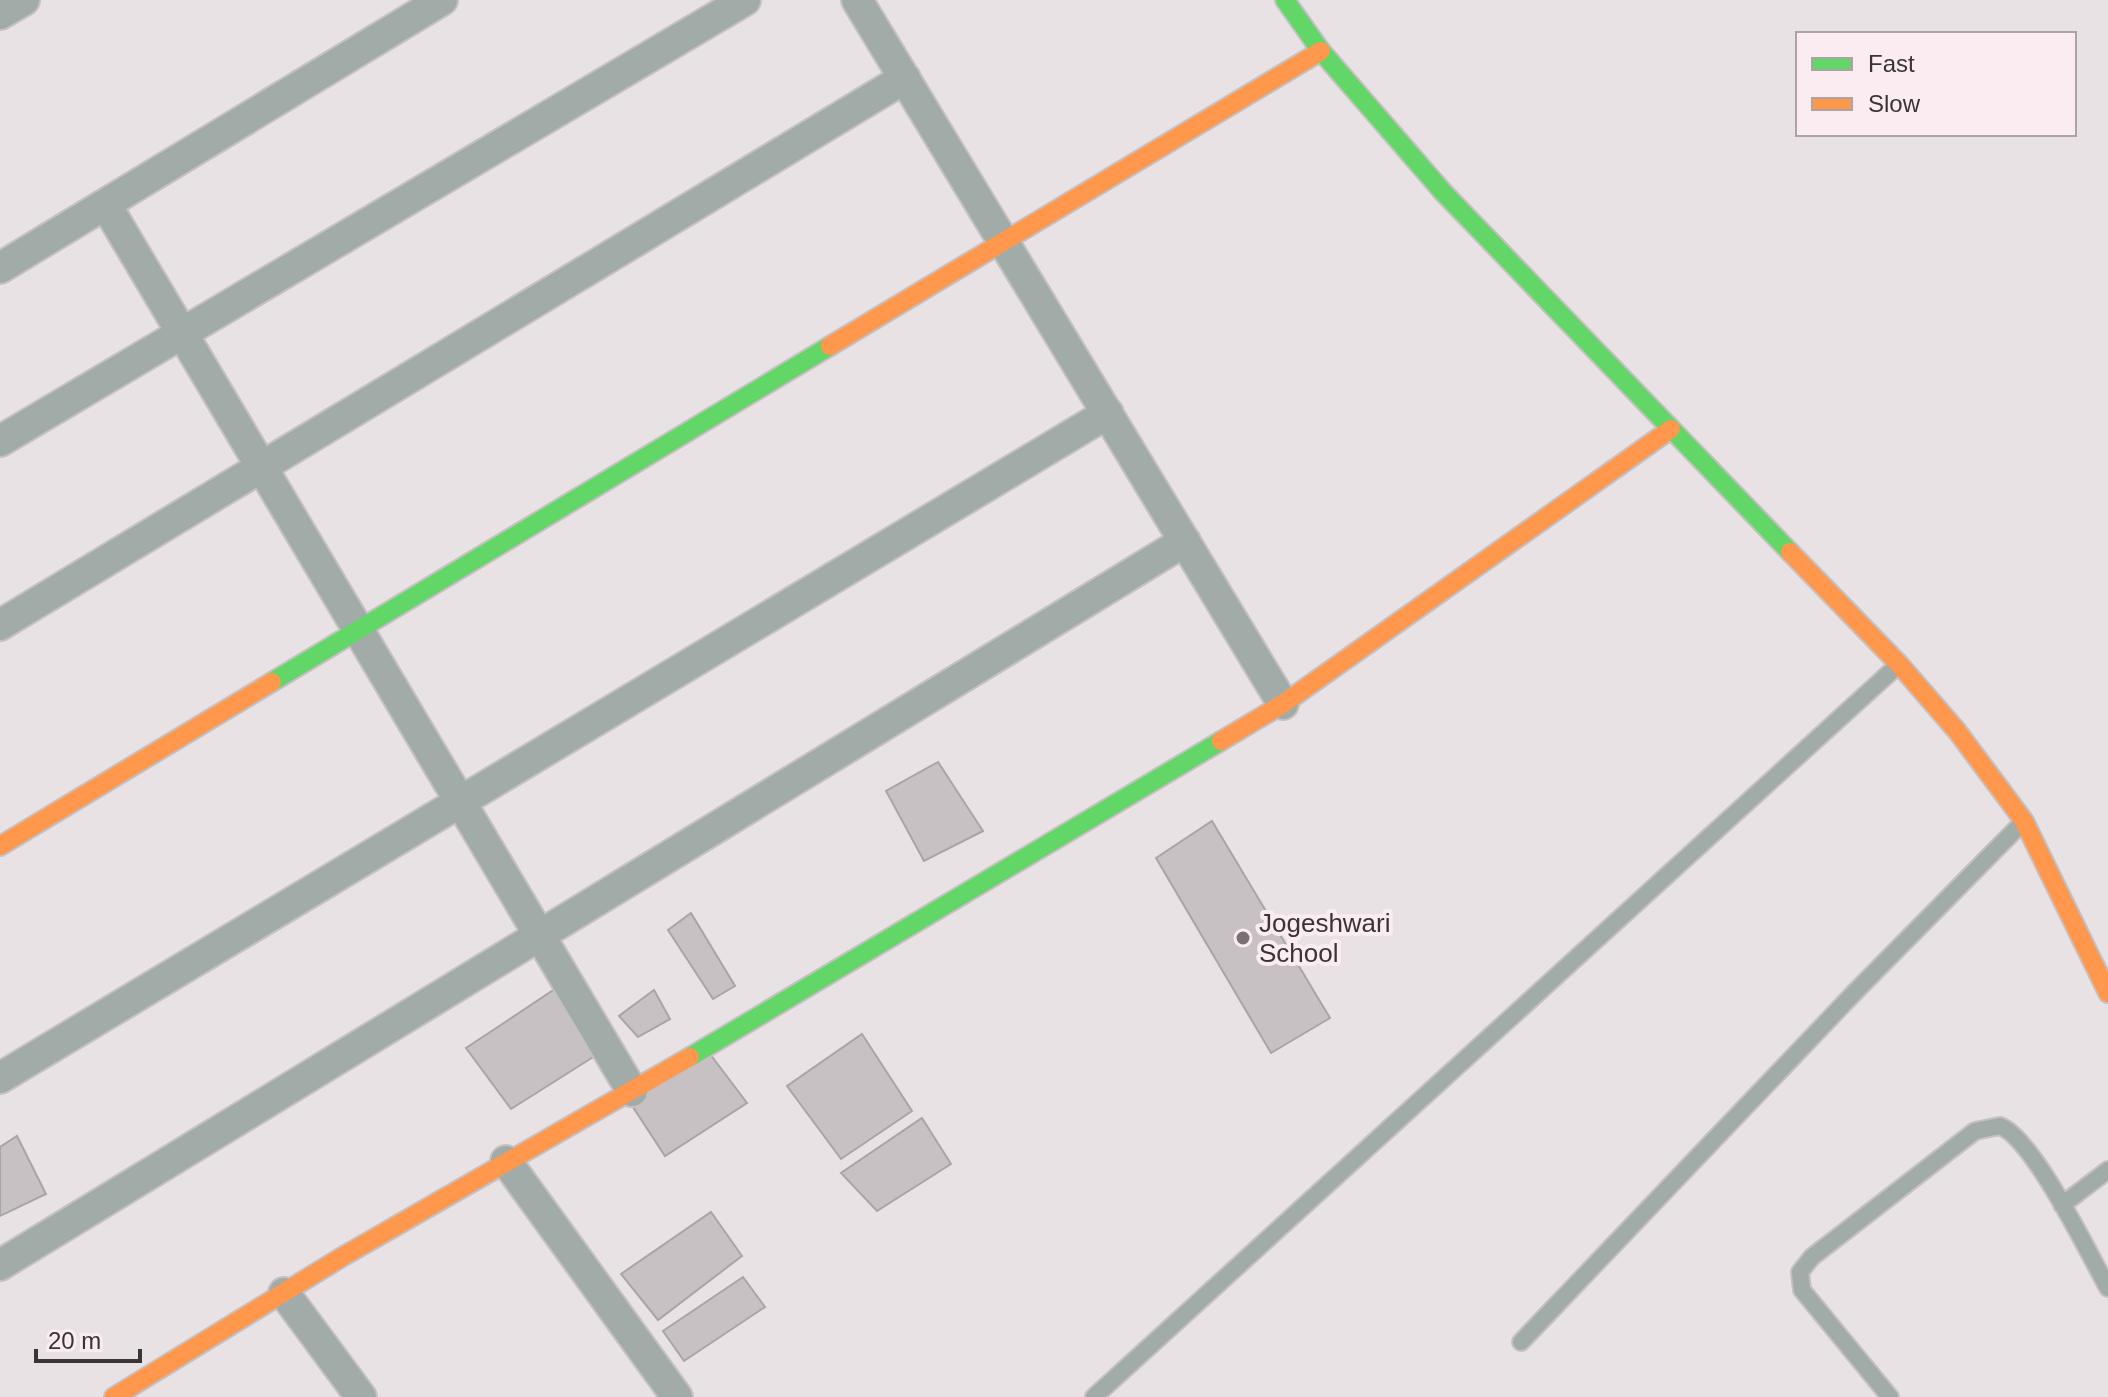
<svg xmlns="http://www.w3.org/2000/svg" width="2108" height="1397" font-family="Helvetica,sans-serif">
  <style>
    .building { fill: #c7c1c3; stroke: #a9a4a6; stroke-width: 2 }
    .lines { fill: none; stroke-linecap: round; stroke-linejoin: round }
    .lane-casing { stroke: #c5c0c2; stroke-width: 20 }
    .street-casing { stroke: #c5c0c2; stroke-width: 34 }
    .fast-casing { stroke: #c5c0c2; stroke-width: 22 }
    .slow-casing { stroke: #c5c0c2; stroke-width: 22 }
    .lane { stroke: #a1aba8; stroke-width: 16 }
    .street { stroke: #a1aba8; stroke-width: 30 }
    .fast { stroke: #63d668; stroke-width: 18 }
    .slow { stroke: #ff974d; stroke-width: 18 }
    .poi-dot { fill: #777173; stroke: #faecf0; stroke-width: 3 }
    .labels { text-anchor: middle; stroke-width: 8; stroke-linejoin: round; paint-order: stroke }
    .poi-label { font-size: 26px; fill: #393436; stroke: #faecf0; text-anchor: start }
  </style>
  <rect width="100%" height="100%" fill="#e9e2e4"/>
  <path class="building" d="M 938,762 L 983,831 L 924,861 L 886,791 Z
    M 1212,821 L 1330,1018 L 1271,1053 L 1156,858 Z
    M 691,913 L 735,986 L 713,999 L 668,930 Z
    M 558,987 L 598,1054 L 511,1109 L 466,1048 Z
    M 654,990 L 670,1019 L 638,1037 L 619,1016 Z
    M 862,1034 L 912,1111 L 841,1159 L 787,1086 Z
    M 710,1054 L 747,1103 L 665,1156 L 629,1101 Z
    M 922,1118 L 951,1164 L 877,1211 L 841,1173 Z
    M 17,1136 L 46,1194 L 0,1216 L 0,1147 Z
    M 711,1212 L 742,1256 L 658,1320 L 621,1274 Z
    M 743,1277 L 765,1307 L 684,1361 L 663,1331 Z"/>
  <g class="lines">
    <g class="lane-casing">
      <path id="lane" d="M 2062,1205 L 2108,1170
        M 1521,1342 L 1855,992 L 2023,822
        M 1094,1397 L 1897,666
        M 1890,1397 L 1802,1290 L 1800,1272 L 1812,1257 L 1975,1131 L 2000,1126 C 2033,1138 2089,1254 2108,1288"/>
    </g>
    <g class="street-casing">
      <path id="street" d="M 857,0 L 1283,704
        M 0,14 L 24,0
        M 106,205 L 632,1091
        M 0,268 L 442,0
        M 0,441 L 745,0
        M 0,625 L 905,78
        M 0,1078 L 1108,413
        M 506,1161 L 677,1397
        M 0,1265 L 1185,541
        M 284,1293 L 361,1397"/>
    </g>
    <g class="fast-casing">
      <path id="fast" d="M 1285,0 L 1321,51 L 1443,192 L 1790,552
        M 272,682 L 830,346
        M 690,1057 L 1221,741"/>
    </g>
    <g class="slow-casing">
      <path id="slow" d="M 830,346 L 1321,51
        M 1790,552 L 1899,664 L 1957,731 L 2024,821 L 2108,993
        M 1221,741 L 1283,704 L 1671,429
        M 0,846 L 272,682
        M 114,1397 L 342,1257 L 690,1057"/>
    </g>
    <use href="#lane" class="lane"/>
    <use href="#street" class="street"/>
    <use href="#fast" class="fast"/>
    <use href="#slow" class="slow"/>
  </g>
  <circle class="poi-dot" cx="1243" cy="938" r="8"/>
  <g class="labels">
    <g class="poi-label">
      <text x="1259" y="932">Jogeshwari<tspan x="1259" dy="30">School</tspan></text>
    </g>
  </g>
  <rect x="1796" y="32" width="280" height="104" fill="#faecf0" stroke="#ada2a6" stroke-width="2"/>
  <rect x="1812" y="58" width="40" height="12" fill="#63d668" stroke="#ada2a6" stroke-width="2"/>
  <text x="1868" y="72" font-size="24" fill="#393436">Fast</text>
  <rect x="1812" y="98" width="40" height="12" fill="#ff974d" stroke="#ada2a6" stroke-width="2"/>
  <text x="1868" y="112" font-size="24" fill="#393436">Slow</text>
  <path d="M36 1349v12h104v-12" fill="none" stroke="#393436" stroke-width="4"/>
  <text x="48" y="1349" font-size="24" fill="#393436" stroke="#faecf0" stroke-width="6" paint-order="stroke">20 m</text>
</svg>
